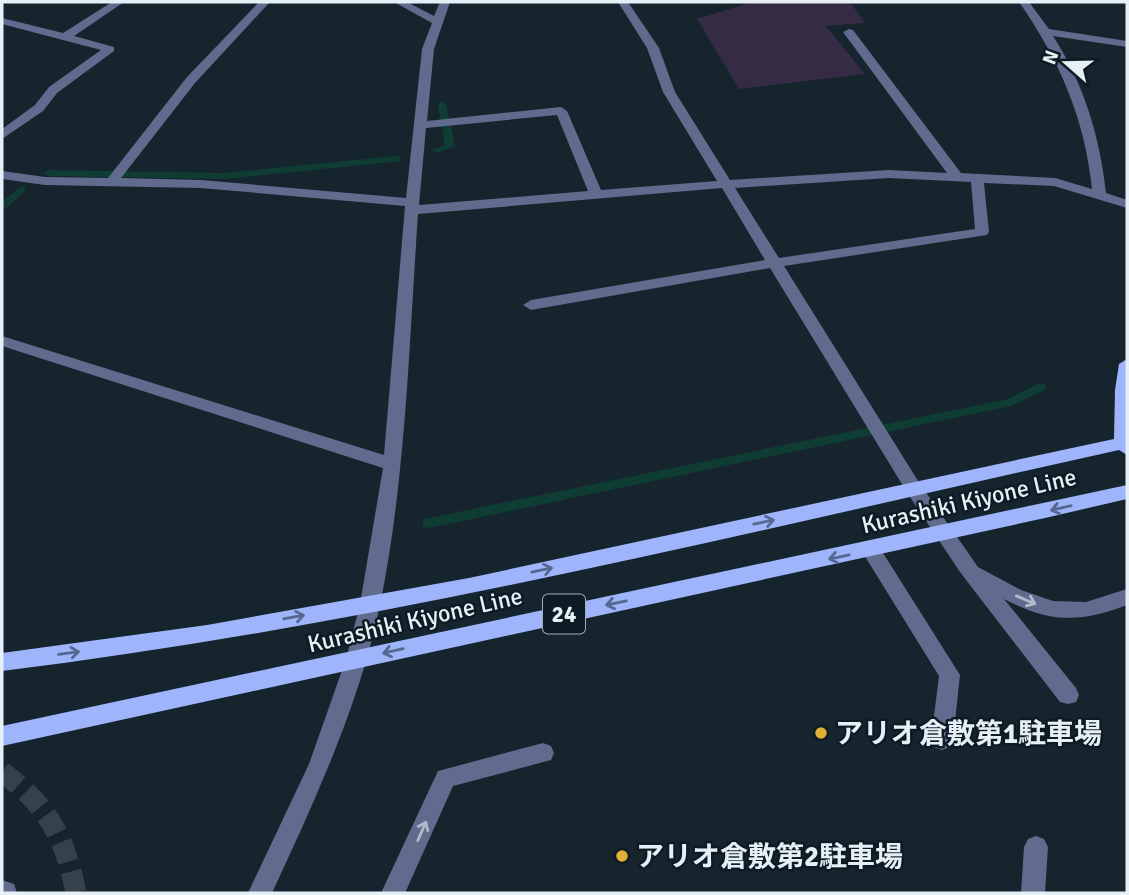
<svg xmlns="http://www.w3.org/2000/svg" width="1129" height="895" font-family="Signika,'Noto Sans JP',sans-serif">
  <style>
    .green { fill: #352b45 }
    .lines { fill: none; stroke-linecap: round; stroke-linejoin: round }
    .stream { fill: #0f3d34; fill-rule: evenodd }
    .minor-tunnel { stroke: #35424c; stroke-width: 21; stroke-dasharray: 21 10; stroke-linecap: butt }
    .minor { fill: #606b8d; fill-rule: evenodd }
    .major { fill: #9eb4fb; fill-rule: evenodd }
    .oneway { stroke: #566890 }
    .oneway2 { stroke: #b0bacb }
    .poi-dot { fill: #dfb034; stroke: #0d1b24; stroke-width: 2.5 }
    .labels { text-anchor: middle; stroke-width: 5; stroke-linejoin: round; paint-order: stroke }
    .shield { fill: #0d1b24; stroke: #a5afb6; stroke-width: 2 }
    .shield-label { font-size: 23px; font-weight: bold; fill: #e6eff5 }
    .street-label { font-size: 24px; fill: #e6eff5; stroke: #0d1b24 }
    .near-poi-label { font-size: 28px; font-weight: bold; fill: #e6eff5; stroke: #0d1b24; text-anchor: start }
  </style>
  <rect width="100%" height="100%" fill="#16242e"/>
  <path class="green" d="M 752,2 L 850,2 L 865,23 L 826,26 L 865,74 L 739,89 L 697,19 Z"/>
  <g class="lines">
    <path class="stream" d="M 442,101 L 446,104 L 455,146 L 437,153 L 432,150 L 445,145 L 438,104 Z
      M 397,156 L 400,157 L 400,161 L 224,179 L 49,176 L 44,173 L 49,170 L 224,173 Z
      M 22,186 L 25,187 L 25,191 L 5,209 L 2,210 L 2,202 Z
      M 1040,383 L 1044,384 L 1046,387 L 1044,390 L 1011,406 L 429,528 L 424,527 L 422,523 L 424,519 L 429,518 L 1008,399 Z"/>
    <path class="minor-tunnel" d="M 2,772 C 48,806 65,837 76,893"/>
    <path class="minor" d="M 112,2 L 124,2 L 74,36 L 114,47 L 114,51 L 57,93 L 43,111 L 2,139 L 2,129 L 35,105 L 49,87 L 101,50 L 2,24 L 2,18 L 63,33 Z
      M 259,2 L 270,2 L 195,83 L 121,178 L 201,180 L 406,198 L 422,49 L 432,23 L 394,2 L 407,2 L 434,16 L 440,2 L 450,2 L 434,49 L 427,121 L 561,107 L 567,111 L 601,190 L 717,181 L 663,92 L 647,48 L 618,2 L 628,2 L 659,48 L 675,92 L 730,180 L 889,170 L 947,173 L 843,32 L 849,29 L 853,30 L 961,173 L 1055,178 L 1092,189 C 1085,119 1059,59 1019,2 L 1029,2 L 1049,29 L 1127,41 L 1127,47 L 1053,36 C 1084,84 1100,137 1106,193 L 1127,200 L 1127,208 L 1054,186 L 984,183 L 989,232 L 987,235 L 784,266 L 920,484 L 978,567 L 1021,590 L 1053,601 L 1086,602 L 1127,589 L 1127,605 C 1080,623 1050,623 1004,599 L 1076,688 L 1079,695 L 1076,702 L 1068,704 L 1060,702 L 960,572 L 908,494 L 770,268 L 531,310 L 523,305 L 531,300 L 765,260 L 722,188 L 418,214 C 409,344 406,477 380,605 C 359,706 315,800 272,893 L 248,893 L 309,764 L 346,659 L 360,604 L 383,468 L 2,346 L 2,336 L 384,455 L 405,206 L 201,188 L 45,185 L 2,179 L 2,171 L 45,177 L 108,178 L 187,77 ZM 557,115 L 588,191 L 419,205 L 426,128 ZM 889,178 L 971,182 L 975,229 L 779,258 L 735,188 Z
      M 871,543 L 878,545 L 960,675 L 953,740 L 950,747 L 942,750 L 934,747 L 931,740 L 939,676 L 861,550 L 864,545 Z
      M 543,743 L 551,746 L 554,753 L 551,760 L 453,786 L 405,893 L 381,893 L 438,771 Z
      M 1036,836 L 1044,839 L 1048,847 L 1045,893 L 1021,893 L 1024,847 L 1028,839 Z
      M 2,880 L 14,884 L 17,893 L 2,893 Z"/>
    <path class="major" d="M 1127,359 L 1127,455 L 1119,450 C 748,532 379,625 2,671 L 2,653 L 207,625 L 469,578 L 1114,439 L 1115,390 L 1119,364 Z
      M 1127,485 L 1127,499 L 1045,518 L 2,746 L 2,726 Z"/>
  </g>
  <defs><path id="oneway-shaft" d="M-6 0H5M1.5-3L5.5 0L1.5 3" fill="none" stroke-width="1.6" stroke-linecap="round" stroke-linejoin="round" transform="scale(1.75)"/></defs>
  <g class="oneway">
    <use href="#oneway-shaft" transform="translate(1061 508) rotate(167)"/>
    <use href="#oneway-shaft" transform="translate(764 522) rotate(-12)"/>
    <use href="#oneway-shaft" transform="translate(839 557) rotate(168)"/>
    <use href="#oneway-shaft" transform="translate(542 570) rotate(-12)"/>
    <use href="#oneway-shaft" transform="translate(616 603) rotate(168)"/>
    <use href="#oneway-shaft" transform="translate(294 617) rotate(-10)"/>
    <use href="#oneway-shaft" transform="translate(393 651) rotate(167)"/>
    <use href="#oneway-shaft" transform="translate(69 653) rotate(-8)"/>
  </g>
  <g class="oneway2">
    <use href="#oneway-shaft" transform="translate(1026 600) rotate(23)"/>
    <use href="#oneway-shaft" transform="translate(422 831) rotate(-66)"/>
  </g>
  <g class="poi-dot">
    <circle cx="821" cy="733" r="7"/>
    <circle cx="622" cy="856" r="7"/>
  </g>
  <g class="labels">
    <rect class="shield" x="543" y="594.5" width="42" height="39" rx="5"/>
    <g class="shield-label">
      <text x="564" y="622">24</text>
    </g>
    <g class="street-label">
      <text transform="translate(969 501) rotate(-13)" y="8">Kurashiki Kiyone Line</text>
      <text transform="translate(415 620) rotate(-13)" y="8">Kurashiki Kiyone Line</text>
    </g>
    <g class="near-poi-label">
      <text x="835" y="743">アリオ倉敷第1駐車場</text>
      <text x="636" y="866">アリオ倉敷第2駐車場</text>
    </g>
  </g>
  <rect width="1129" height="895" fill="none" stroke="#e6eff5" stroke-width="7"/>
  <g transform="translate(1066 63) rotate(290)" stroke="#0d1b24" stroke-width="5" paint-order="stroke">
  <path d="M0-5L12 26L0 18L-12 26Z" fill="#e6eff5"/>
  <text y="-10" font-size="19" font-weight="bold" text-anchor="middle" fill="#e6eff5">N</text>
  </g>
</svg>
